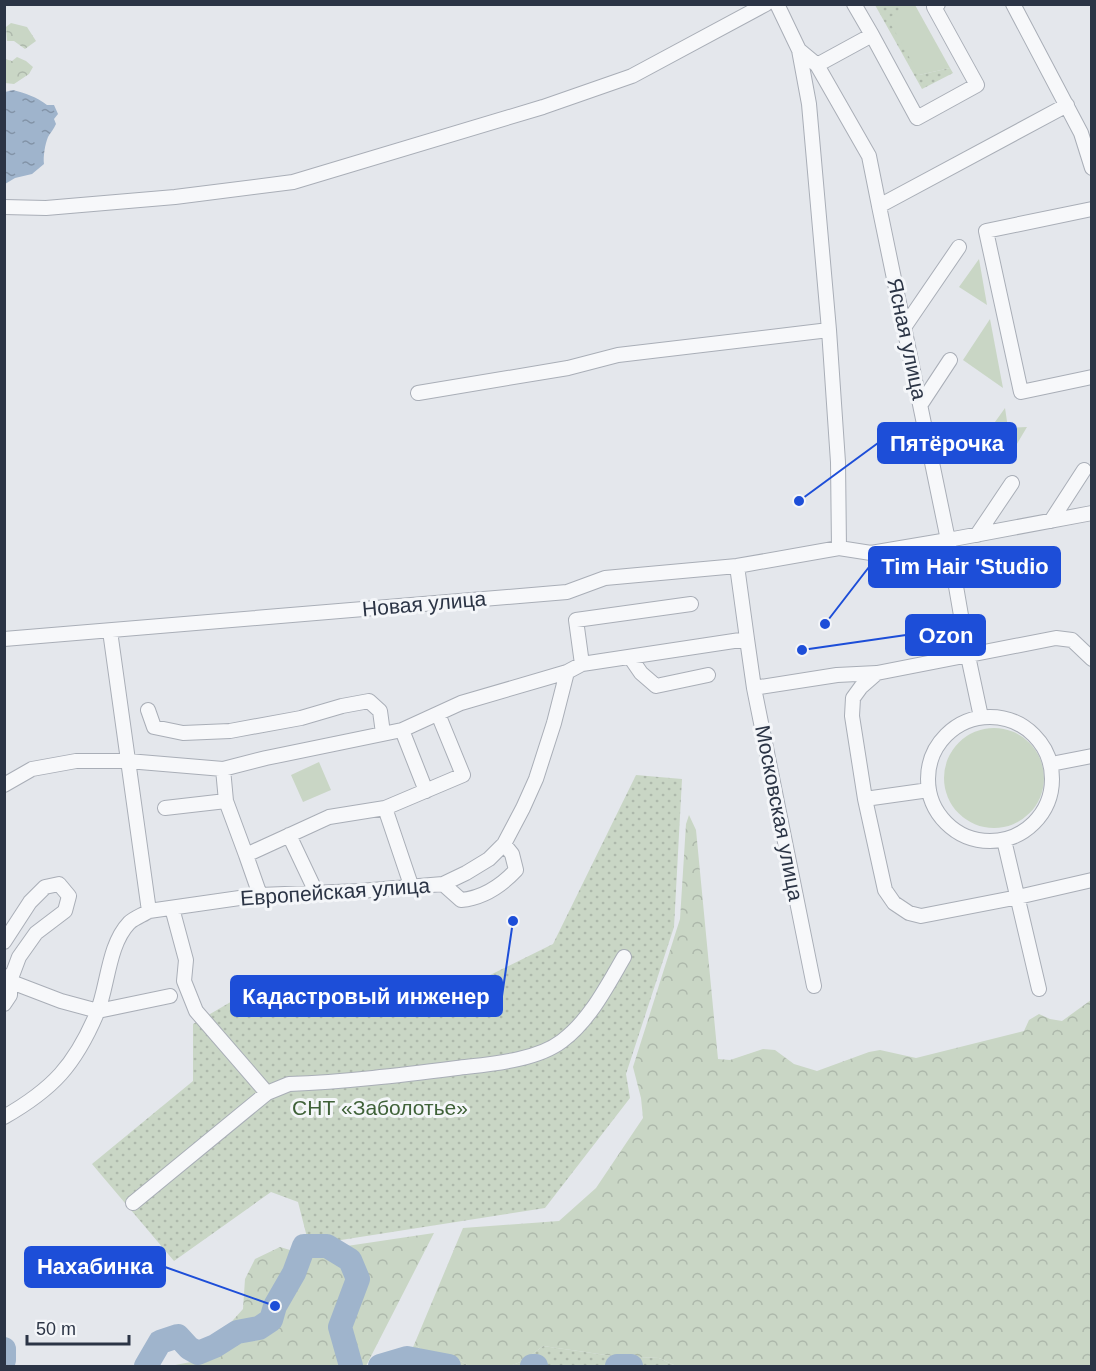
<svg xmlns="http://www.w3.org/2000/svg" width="1096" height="1371" font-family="Arial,sans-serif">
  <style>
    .grass { fill: url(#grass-dots) }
    .forest { fill: url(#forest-crowns) }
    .park { fill: #c9d6c5 }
    .water { fill: url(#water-ripples) }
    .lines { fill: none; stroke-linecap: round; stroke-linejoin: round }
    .river { stroke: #9fb4cc; stroke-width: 24 }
    .minor-casing { stroke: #a9aeb7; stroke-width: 16 }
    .minor { stroke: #f7f8fa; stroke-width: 14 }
    .labels { text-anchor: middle; stroke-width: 6; stroke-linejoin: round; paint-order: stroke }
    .street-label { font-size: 21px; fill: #2b3445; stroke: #f4f6f9 }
    .park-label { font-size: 21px; fill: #3f6138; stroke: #f4f6f9 }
    .leader { fill: none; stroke: #1d4ed8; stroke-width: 2 }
    .callout-dot { fill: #1d4ed8; stroke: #f4f6f9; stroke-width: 2 }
    .callout { fill: #1d4ed8; stroke: #1d4ed8; stroke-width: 2 }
    .callout-label { font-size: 22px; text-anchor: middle; font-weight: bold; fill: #fff }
  </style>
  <defs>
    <pattern id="grass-dots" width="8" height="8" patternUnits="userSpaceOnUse" patternTransform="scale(1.5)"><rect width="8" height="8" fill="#c9d6c5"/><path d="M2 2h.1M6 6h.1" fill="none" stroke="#adb8ab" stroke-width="1.8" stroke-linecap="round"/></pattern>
    <pattern id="forest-crowns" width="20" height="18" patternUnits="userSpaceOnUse" patternTransform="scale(1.5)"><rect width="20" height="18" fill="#c9d6c5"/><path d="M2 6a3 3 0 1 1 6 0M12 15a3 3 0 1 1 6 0" fill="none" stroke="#adb8ab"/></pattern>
    <pattern id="water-ripples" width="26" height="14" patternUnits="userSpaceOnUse" patternTransform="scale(1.5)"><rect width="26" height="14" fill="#9fb4cc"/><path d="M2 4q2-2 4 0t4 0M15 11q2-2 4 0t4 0" fill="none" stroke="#8293a7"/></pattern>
  </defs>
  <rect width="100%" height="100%" fill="#e4e7ec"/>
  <path class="grass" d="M 875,5 L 903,5 L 919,75 L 950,68 L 953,73 L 922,89 Z
    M 636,775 L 682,779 L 674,927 L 626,1074 L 630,1098 L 545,1208 L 309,1245 L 298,1202 L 271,1192 L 174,1261 L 92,1164 L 193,1081 L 193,1024 L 246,993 L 490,975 L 553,944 Z
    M 414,1345 L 434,1356 L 457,1359 L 469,1366 L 404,1366 Z
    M 543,1346 L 613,1356 L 659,1358 L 676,1366 L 510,1366 L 523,1361 Z"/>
  <path class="forest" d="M 11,23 L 27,27 L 36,41 L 25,49 L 14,41 L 7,41 L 6,27 Z
    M 17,57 L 26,61 L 33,67 L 29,74 L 14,84 L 5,83 L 5,59 L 12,61 Z
    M 689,815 L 696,830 L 718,1059 L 730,1060 L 763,1049 L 775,1050 L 794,1064 L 817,1071 L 869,1052 L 880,1050 L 916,1058 L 1024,1031 L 1029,1020 L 1039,1014 L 1050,1019 L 1062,1021 L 1091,1000 L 1091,1366 L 676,1366 L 659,1358 L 613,1356 L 543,1346 L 523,1361 L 510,1366 L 469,1366 L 457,1359 L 434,1356 L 414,1345 L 463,1228 L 559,1221 L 596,1188 L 643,1118 L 641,1098 L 633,1067 L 680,919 L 686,824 Z
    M 434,1233 L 366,1366 L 170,1366 L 196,1361 L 243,1309 L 245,1279 L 255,1259 L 280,1247 L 300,1253 Z"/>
  <path class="park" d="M 903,5 L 915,5 L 950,68 L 919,75 L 888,19 L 903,8 Z
    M 979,259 L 987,305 L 959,287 Z
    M 990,319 L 1003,388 L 963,360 Z
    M 1005,408 L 1008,428 L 1027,427 L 1011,454 L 985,436 Z
    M944 778a50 50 0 1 1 100 0a50 50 0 1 1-100 0Z
    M 319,762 L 331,790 L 303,802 L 291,775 Z"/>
  <path class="water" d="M 13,90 C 25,93 37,97 47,105 L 54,105 L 58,114 L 54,119 L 56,124 C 54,129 50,133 48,137 C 45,144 43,157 44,164 L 32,174 L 15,178 L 5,184 L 5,92 Z"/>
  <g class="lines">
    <path class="river" d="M 4,1349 L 4,1360
      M 146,1366 L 160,1342 L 178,1336 L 189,1348 L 198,1353 L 215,1346 L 237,1332 L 259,1328 L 271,1320 L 275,1306 L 294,1273 L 304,1246 L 327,1246 L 350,1260 L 358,1279 L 340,1327 L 351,1366
      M 380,1366 L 407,1358 L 449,1366
      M 532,1366 L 536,1366
      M 617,1366 L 631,1366"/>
    <g class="minor-casing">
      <path id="minor" d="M 777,4 L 799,50 L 809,104 L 829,330 L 838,462 L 839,548
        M 854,4 L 872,35
        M 1013,4 L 1081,133 L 1092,168
        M 799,50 L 817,65 L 869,156 L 879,206 L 1067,105
        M 817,65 L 872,35 L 917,118 L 977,85 L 934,7 L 938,4
        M 879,206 L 948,540 L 1092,513
        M 4,207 L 46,208 L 175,197 L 293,182 L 543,107 L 632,76 L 766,4
        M 1092,209 L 986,231 L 1021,392 L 1092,377
        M 905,326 L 959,247
        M 418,393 L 568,368 L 618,355 L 829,330
        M 921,404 L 950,360
        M 1051,521 L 1084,470
        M 977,535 L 1012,483
        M 4,639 L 567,592 L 605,578 L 737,566 L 839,548 L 871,553 L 948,540 L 968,656 L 981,717
        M 747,639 L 754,688 L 814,986
        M 630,657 L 641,673 L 656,686 L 708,675
        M 582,664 L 576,620 L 691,604
        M 877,673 L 861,687 L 853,698 L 852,716 L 865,799 L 885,890 L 894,903 L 909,913 L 921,916 L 1018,897 L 1092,880
        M 754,688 L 837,675 L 877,673 L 1056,638 L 1072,640 L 1092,659
        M 148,710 L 154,727 L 183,733 L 230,731 L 301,718 L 342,706 L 369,701 L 380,711 L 383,733
        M928 779a62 62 0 1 1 124 0a62 62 0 1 1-124 0Z
        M 402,730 L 426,791
        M 1051,764 L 1092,756
        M 223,769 L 226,801 L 246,855 L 329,817 L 385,808 L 463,775 L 438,714
        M 4,785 L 32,769 L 76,761 L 128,761 L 223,769 L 266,758 L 402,730 L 461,703 L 567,672 L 582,664 L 747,639 L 737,566
        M 865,799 L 929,790
        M 165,808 L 226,801
        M 385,808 L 411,885
        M 289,835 L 316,892
        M 1004,840 L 1039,989
        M 246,855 L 260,895
        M 443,884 L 461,900 C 482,898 501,886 516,870 L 512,854 L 504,844
        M 172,908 L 186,960 L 184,981 L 196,1011 L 267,1093
        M 149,911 L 260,895 L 360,891 L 443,884 L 466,873 L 489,859 L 504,844 L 523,808 L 536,779 L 554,723 L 567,672
        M 4,942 L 30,902 L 45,887 L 59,884 L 69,896 L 65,911 L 36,933 L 19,957 L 10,981 L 10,995 L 4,1004
        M 4,976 L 14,983 L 61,1001 L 98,1011 L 170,996
        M 4,1117 C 53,1089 75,1065 97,1013 C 108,986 108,945 129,923 C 134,918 143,915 149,911 L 110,631
        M 133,1203 L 267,1093 L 289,1084 C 345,1082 401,1075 457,1068 C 489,1064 536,1061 562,1041 C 590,1020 607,986 624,957"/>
    </g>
    <use href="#minor" class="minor"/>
  </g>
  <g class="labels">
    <g class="street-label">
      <text transform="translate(907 339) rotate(78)" y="7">Ясная улица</text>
      <text transform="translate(424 604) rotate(-5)" y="7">Новая улица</text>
      <text transform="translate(779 813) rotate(79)" y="7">Московская улица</text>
      <text transform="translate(335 892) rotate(-4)" y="7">Европейская улица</text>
    </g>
    <g class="park-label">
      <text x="380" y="1115">СНТ «Заболотье»</text>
    </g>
  </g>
  <path class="leader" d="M799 501L878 443M825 624L869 567M802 650L906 635M513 921L502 996M275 1306L165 1267"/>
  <g class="callout-dot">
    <circle cx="799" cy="501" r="6"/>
    <circle cx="825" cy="624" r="6"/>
    <circle cx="802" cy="650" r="6"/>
    <circle cx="513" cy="921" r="6"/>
    <circle cx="275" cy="1306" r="6"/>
  </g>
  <g class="callout">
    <rect x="878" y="423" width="138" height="40" rx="6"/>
    <rect x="869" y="547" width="191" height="40" rx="6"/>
    <rect x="906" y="615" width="79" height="40" rx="6"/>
    <rect x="231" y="976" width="271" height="40" rx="6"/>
    <rect x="25" y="1247" width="140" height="40" rx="6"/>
  </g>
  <g class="callout-label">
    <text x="947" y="451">Пятёрочка</text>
    <text x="965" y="574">Tim Hair 'Studio</text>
    <text x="946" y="643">Ozon</text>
    <text x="366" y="1004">Кадастровый инженер</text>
    <text x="95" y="1274">Нахабинка</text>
  </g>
  <rect width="1096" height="1371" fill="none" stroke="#2b3445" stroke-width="12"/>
  <path d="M27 1335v9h102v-9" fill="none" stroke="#2b3445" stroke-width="3"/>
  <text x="36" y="1335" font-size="18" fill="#2b3445" stroke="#f4f6f9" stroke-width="4.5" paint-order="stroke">50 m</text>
</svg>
